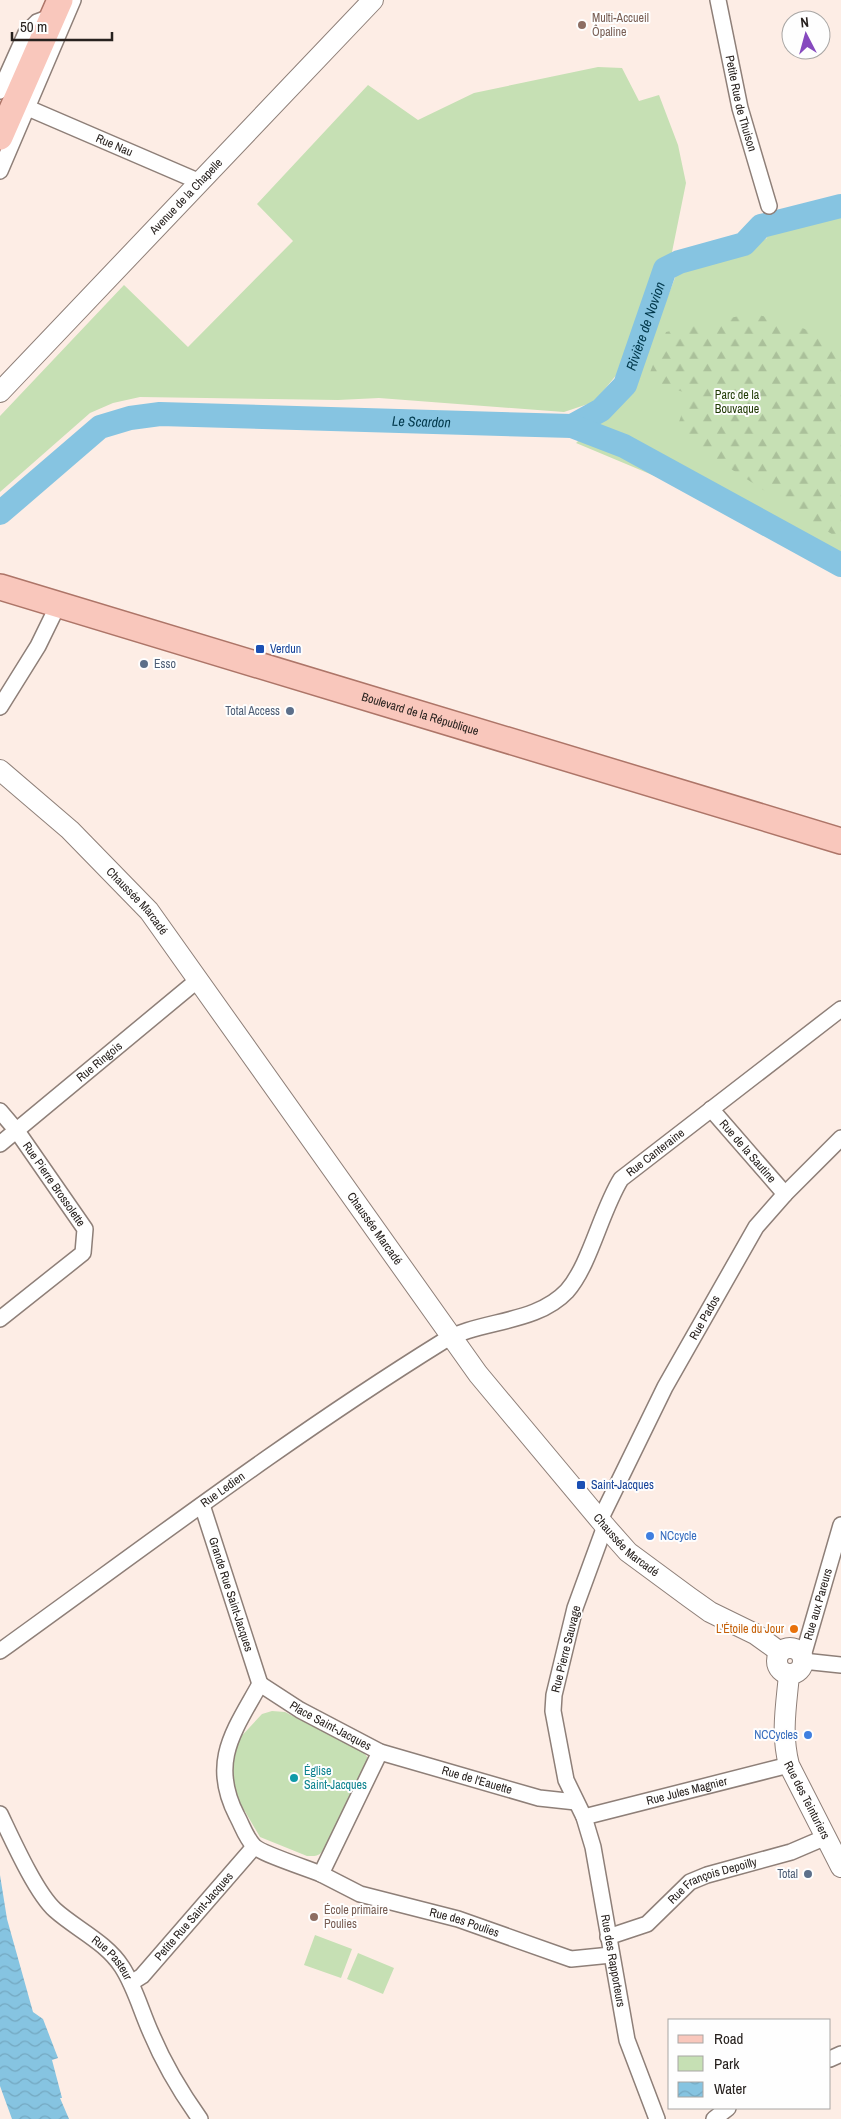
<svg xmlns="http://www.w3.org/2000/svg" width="841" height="2119" font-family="'Archivo Narrow',sans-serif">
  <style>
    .green { fill: #c6e0b4 }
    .forest { fill: url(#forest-firs) }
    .water { fill: url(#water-waves) }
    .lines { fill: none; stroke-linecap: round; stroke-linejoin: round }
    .river { stroke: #86c4e1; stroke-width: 24 }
    .minor-casing { stroke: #8e7f78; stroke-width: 18 }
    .tertiary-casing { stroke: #8e7f78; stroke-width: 22 }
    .primary-casing { stroke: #ad7568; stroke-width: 28 }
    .minor { stroke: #fff; stroke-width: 15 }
    .tertiary { stroke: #fff; stroke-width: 20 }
    .primary { stroke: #f9c7bc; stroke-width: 25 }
    .education-dot { fill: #8d6e63; stroke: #fefefe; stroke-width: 2 }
    .transit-dot { fill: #1a4fb4; stroke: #fefefe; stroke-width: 2 }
    .service-dot { fill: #5c6f8a; stroke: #fefefe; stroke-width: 2 }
    .shop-dot { fill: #3f7fe0; stroke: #fefefe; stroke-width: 2 }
    .food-dot { fill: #e8710a; stroke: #fefefe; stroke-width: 2 }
    .culture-dot { fill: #0f9aa8; stroke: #fefefe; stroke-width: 2 }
    .labels { text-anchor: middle; stroke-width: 4; stroke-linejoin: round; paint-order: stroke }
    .education-label { font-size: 12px; fill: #785e54; stroke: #fefefe; text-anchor: start }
    .street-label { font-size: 12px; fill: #27211e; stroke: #fefefe }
    .park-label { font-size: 12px; fill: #1f3903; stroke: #fefefe }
    .transit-label { font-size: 12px; fill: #164399; stroke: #fefefe; text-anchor: start }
    .service-label { font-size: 12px; fill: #4e5e75; stroke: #fefefe; text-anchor: end }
    .shop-label { font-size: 12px; fill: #366cbe; stroke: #fefefe; text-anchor: start }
    .food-label { font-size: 12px; fill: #c56008; stroke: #fefefe; text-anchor: end }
    .culture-label { font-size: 12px; fill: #0d838f; stroke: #fefefe; text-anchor: start }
    .water-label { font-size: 14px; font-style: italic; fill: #00384b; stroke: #fefefe }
  </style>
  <defs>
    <pattern id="forest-firs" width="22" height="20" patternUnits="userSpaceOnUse" patternTransform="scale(1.25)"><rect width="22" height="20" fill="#c6e0b4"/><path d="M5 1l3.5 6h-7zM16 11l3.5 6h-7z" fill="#aac09a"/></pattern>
    <pattern id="water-waves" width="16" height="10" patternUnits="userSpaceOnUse" patternTransform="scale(1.25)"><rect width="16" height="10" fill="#86c4e1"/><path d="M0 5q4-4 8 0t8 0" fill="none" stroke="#74a8c1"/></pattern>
  </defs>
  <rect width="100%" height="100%" fill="#fdede5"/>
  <path class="green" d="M 598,67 L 622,68 L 639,101 L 659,95 L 678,145 L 686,183 L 671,257 L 648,286 L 623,367 L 594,402 L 564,412 L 379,398 L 338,400 L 140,397 L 113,403 L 90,413 L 0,492 L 0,416 L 124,285 L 188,347 L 293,241 L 257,204 L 368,85 L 418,120 L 474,93 Z
    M 841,199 L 841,575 L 669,482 L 576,443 L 632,389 L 678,270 L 746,252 L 767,238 L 765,220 Z
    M 272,1711 L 285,1712 L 364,1753 L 368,1758 C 367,1770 330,1843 321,1853 C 317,1857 312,1856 307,1856 L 260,1837 L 236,1796 L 228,1761 L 235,1743 L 262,1714 Z
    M 315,1935 L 352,1949 L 341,1978 L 304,1965 Z
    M 358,1953 L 394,1968 L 383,1994 L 347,1979 Z"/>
  <path class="forest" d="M 753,313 L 805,329 L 841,350 L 841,540 L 675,433 L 689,394 L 647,380 L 666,332 Z"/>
  <path class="water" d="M 0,1875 L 7,1919 L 33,2012 L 43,2019 L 58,2058 L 52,2060 L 62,2098 L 60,2098 L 69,2119 L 12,2119 L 0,2086 Z"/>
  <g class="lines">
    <g class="river">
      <path id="s1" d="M 572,426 L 601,410 L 625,385 L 665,269 L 679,262 L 744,244 L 761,226 L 841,206"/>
      <path id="s2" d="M 0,513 L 100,427 L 130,418 L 160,414 L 572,426 L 624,446 L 841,565"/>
    </g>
    <g class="minor-casing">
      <g id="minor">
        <path id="s3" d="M 718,0 L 740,108 L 769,206"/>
        <path d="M 0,91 L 26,33 L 37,22 L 53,16"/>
        <path id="s4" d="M 28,108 L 200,182"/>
        <path d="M 0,171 L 73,0"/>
        <path d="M 0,707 L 38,646 L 58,605"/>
        <path id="s5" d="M 711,1109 L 785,1194"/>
        <path id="s6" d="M 0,1111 L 17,1131 L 85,1229 L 83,1253 L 0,1319"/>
        <path id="s7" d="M 0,1144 L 199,979"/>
        <path id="s8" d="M 202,1505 L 260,1684"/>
        <path id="s9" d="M 600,1520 L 665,1387 L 756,1227 L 785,1194 L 841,1138"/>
        <path id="s10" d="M 605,1526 L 575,1608 L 554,1695 L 553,1711 L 566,1780 L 584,1817 L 593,1847 L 627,2040 L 657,2119"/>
        <path id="s11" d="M 0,1651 C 146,1546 289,1437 442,1342 C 479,1319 535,1325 567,1291 C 590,1265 601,1211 621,1179 L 841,1009"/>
        <path id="s12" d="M 803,1656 L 841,1525"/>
        <path d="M 803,1661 L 841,1665"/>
        <path d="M 260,1684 C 234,1731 209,1762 237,1816 C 242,1825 246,1838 254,1846 C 260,1853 309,1869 321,1874 L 380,1752"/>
        <path id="s13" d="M 260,1684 L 300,1710 L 380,1752 L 539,1798 L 576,1802"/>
        <path id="s14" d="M 0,1814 C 12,1839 36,1893 55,1910 C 76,1929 106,1942 122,1967 C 135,1987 141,2011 151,2033 C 164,2064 180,2091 200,2119"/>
        <path id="s15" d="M 584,1817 L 789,1765"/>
        <path id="s16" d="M 321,1874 L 360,1894 L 458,1919 L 571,1959 L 611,1955"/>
        <path id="s17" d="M 608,1937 L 647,1924 L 690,1882 L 707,1875 L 791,1852 L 826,1837"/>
        <path id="s18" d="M 131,1983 L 142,1976 L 254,1847"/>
        <path d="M 830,2059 L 841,2054"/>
        <path d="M 714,2119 L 728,2108"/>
      </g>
    </g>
    <g class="tertiary-casing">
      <g id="tertiary">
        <path id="s19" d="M 0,392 L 373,0"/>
        <path id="s20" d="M 0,770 L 70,830 L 149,911 L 478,1374 L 605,1526 L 628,1552 L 689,1597 L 710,1612 L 755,1634 L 780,1652"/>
        <circle cx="790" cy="1661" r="13"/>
        <path id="s21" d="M 789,1675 C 786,1707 781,1734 789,1765 L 841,1867"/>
      </g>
    </g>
    <g class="primary-casing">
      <g id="primary">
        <path d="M 0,137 L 60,0"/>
        <path id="s22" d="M 0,587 L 841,841"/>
      </g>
    </g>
    <use href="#minor" class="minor"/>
    <use href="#tertiary" class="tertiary"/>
    <use href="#primary" class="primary"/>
  </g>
  <g class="education-dot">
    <circle cx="582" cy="25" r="5"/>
    <circle cx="314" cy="1917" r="5"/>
  </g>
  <g class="transit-dot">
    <rect x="255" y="644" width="10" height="10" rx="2.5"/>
    <rect x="576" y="1480" width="10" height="10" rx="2.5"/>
  </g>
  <g class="service-dot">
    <circle cx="144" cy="664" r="5"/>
    <circle cx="290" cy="711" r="5"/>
    <circle cx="808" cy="1874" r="5"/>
  </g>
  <g class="shop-dot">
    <circle cx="650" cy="1536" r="5"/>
    <circle cx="808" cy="1735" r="5"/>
  </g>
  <circle class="food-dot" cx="794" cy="1629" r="5"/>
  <circle class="culture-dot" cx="294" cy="1778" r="5"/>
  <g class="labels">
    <g class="education-label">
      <text x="592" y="22">Multi-Accueil<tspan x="592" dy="14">Ôpaline</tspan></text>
      <text x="324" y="1914">École primaire<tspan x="324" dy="14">Poulies</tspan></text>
    </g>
    <g class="street-label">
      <text dy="4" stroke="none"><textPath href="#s3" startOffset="106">Petite Rue de Thuison</textPath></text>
      <text dy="4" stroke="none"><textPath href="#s4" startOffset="94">Rue Nau</textPath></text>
      <text dy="4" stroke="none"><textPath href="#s19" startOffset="270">Avenue de la Chapelle</textPath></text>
      <text dy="4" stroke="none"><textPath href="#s22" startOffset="439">Boulevard de la République</textPath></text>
      <text dy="4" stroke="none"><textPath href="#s20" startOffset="190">Chaussée Marcadé</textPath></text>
      <text dy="4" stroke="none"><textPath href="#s7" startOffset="129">Rue Ringois</textPath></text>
      <text dy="4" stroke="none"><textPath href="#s5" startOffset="56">Rue de la Sautine</textPath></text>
      <text dy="4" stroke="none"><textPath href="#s11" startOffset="844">Rue Canteraine</textPath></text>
      <text dy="4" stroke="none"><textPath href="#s6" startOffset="91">Rue Pierre Brossolette</textPath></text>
      <text dy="4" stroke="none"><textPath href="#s20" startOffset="595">Chaussée Marcadé</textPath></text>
      <text dy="4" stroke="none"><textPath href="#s9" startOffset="228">Rue Pados</textPath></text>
      <text dy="4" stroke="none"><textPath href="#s11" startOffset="275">Rue Ledien</textPath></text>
      <text dy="4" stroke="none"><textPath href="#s20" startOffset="1000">Chaussée Marcadé</textPath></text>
      <text dy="4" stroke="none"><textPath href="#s8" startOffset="94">Grande Rue Saint-Jacques</textPath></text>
      <text dy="4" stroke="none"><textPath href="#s12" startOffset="54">Rue aux Pareurs</textPath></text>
      <text transform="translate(566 1649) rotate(-76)" y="4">Rue Pierre Sauvage</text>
      <text dy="4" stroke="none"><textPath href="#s13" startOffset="82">Place Saint-Jacques</textPath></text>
      <text dy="4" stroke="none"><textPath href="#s13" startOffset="239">Rue de l'Eauette</textPath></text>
      <text dy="4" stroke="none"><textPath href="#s15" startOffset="106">Rue Jules Magnier</textPath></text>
      <text dy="4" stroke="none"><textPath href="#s21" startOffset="130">Rue des Teinturiers</textPath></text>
      <text dy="4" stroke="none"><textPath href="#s17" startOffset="122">Rue François Depoilly</textPath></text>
      <text dy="4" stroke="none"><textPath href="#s18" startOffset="92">Petite Rue Saint-Jacques</textPath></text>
      <text dy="4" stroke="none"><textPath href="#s16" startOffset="152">Rue des Poulies</textPath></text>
      <text dy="4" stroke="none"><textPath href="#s14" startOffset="186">Rue Pasteur</textPath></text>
      <text dy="4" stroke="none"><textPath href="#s10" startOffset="451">Rue des Rapporteurs</textPath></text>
    </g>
    <g class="park-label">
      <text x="737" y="399">Parc de la<tspan x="737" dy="14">Bouvaque</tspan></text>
    </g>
    <g class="transit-label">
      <text x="270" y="653">Verdun</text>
      <text x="591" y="1489">Saint-Jacques</text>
    </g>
    <g class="service-label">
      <text x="154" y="668" text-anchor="start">Esso</text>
      <text x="280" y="715">Total Access</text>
      <text x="798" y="1878">Total</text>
    </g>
    <g class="shop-label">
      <text x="660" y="1540">NCcycle</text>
      <text x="798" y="1739" text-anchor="end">NCCycles</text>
    </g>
    <g class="food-label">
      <text x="784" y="1633">L'Étoile du Jour</text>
    </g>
    <g class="culture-label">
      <text x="304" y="1775">Église<tspan x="304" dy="14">Saint-Jacques</tspan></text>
    </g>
    <g class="water-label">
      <text dy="5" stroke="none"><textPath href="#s1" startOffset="130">Rivière de Novion</textPath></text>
      <text dy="5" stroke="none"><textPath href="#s2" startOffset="455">Le Scardon</textPath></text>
    </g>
  </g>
  <rect x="668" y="2019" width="162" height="90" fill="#fefefe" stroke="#a8a6a4"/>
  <rect x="678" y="2035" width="25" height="8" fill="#f9c7bc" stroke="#a8a6a4"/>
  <text x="714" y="2044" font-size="15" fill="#27211e">Road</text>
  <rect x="678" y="2056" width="25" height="15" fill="#c6e0b4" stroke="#a8a6a4"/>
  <text x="714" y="2069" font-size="15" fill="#27211e">Park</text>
  <rect x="678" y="2082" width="25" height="15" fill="url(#water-waves)" stroke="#a8a6a4"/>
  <text x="714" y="2094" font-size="15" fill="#27211e">Water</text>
  <g transform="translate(806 35) rotate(354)"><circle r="24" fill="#fefefe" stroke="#a8a6a4"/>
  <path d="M0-4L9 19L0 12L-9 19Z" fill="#8649be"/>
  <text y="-8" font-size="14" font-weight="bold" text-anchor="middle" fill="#27211e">N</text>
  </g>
  <path d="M12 32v8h100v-8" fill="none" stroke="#27211e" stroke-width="2.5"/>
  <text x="20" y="32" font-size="15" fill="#27211e" stroke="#fefefe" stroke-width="4" paint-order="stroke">50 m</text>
</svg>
